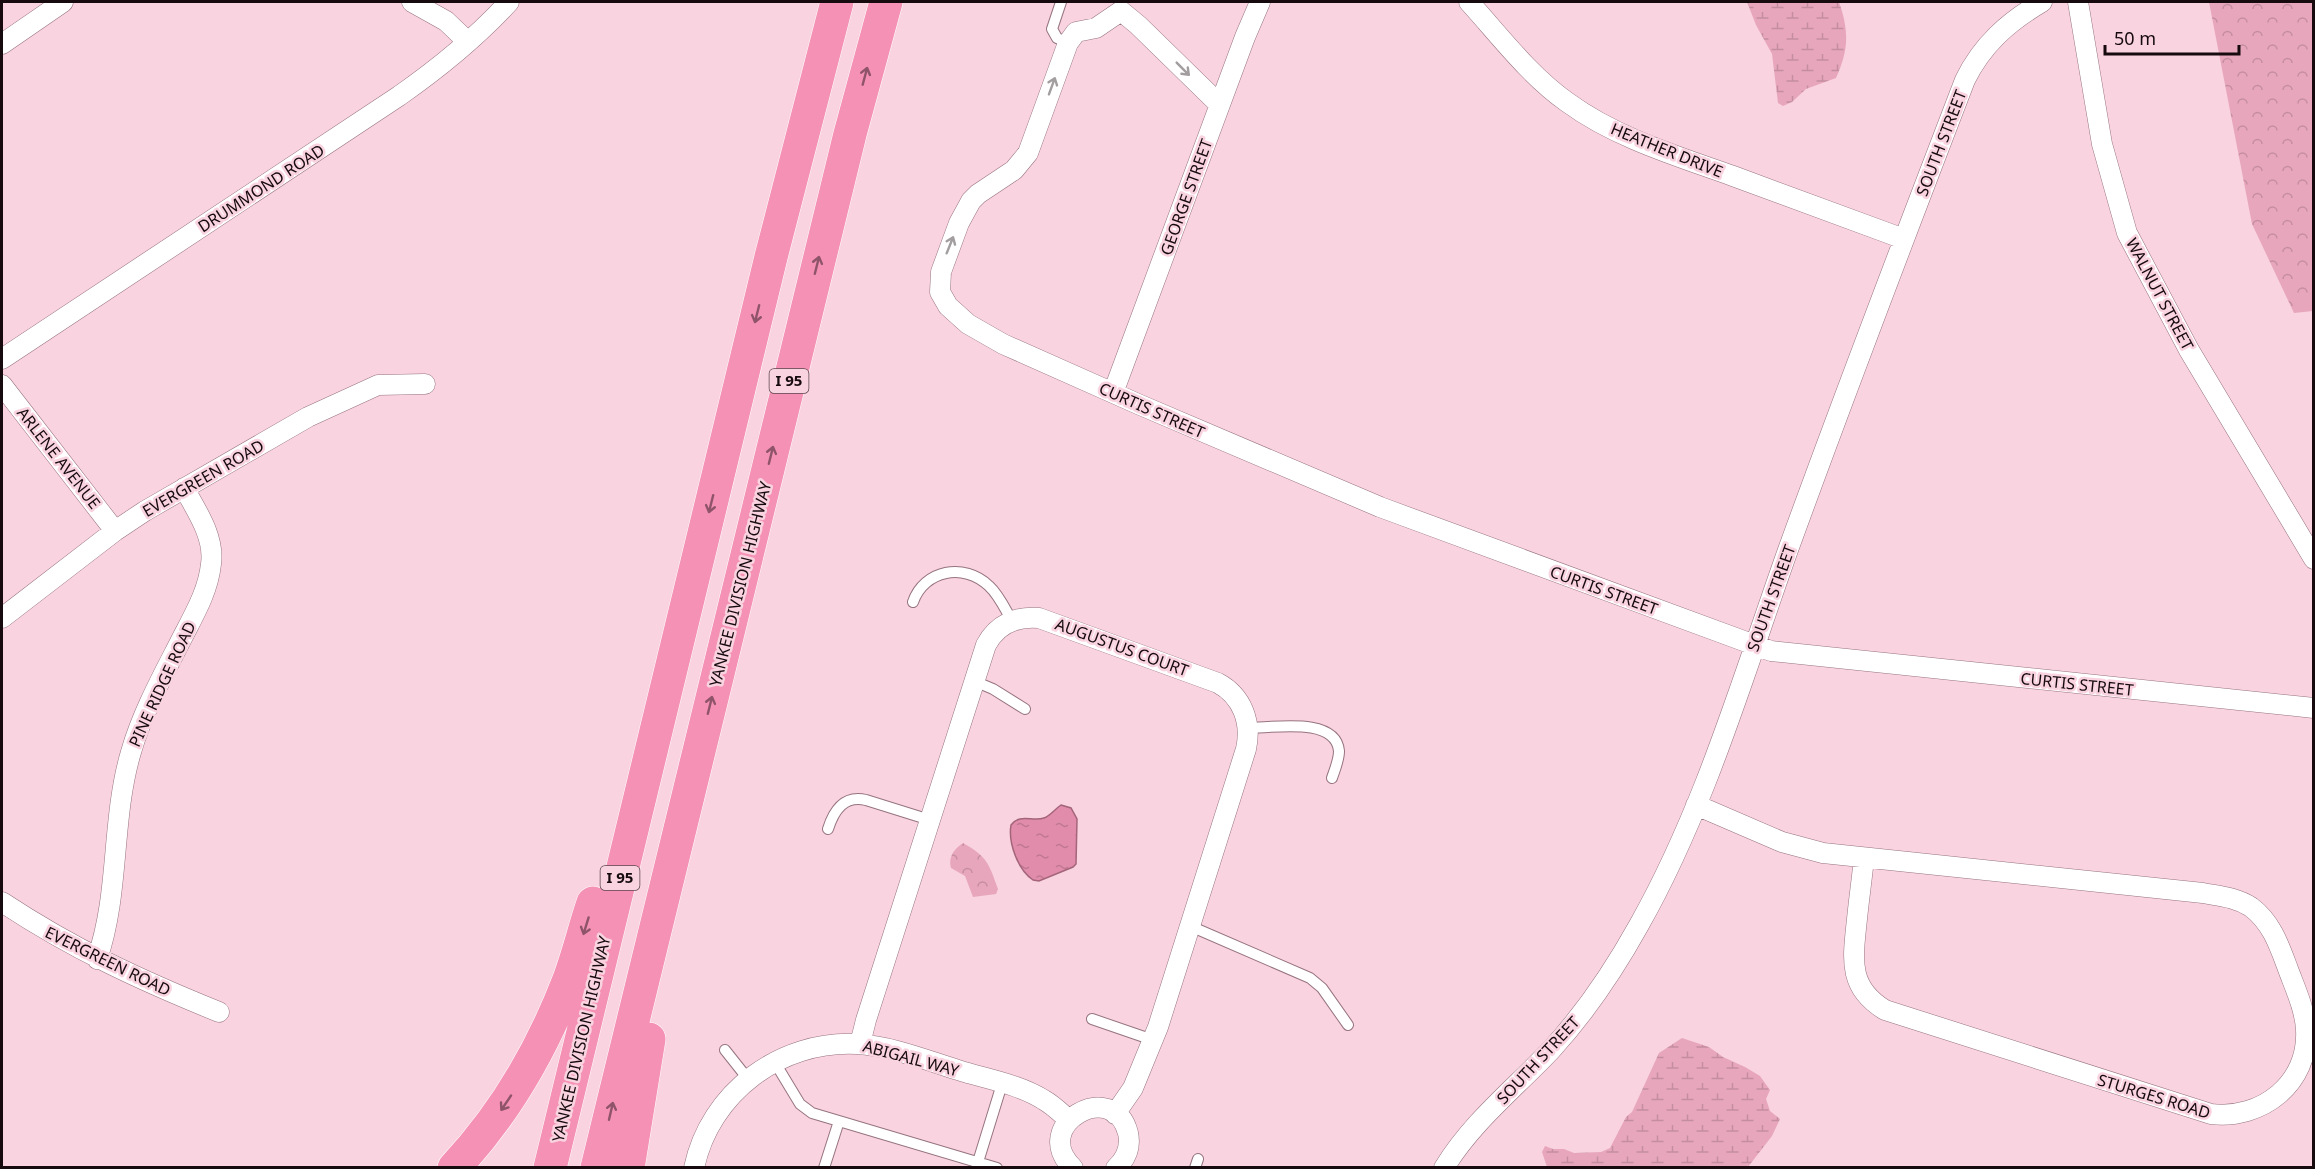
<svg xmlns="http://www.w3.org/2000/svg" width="2315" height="1169" font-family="'Noto Sans',sans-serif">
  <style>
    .wetland { fill: url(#wetland-marsh) }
    .park { fill: url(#park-crowns) }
    .water { fill: url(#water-ripples); stroke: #a4657b; stroke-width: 1.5 }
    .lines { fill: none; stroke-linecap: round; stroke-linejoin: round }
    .service-casing { stroke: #96747f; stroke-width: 12 }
    .minor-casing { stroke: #96747f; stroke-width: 21 }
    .motorway-casing { stroke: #fff; stroke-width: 34 }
    .service { stroke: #fff; stroke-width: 10 }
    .minor { stroke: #fff; stroke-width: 20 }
    .motorway { stroke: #f491b5; stroke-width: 33 }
    .oneway { stroke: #a29d9f }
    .oneway2 { stroke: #90546a }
    .labels { text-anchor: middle; stroke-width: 5; stroke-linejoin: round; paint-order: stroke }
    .shield { fill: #f9d3df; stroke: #5a464d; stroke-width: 1.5 }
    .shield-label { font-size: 15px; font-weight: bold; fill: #160a0e }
    .street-label { font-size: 16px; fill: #160a0e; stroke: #f9d3df }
  </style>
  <defs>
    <pattern id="wetland-marsh" width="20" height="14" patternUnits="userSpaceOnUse" patternTransform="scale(1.5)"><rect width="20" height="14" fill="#e7a6bc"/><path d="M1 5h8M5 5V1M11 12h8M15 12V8" fill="none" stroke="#c58ea0"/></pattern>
    <pattern id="park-crowns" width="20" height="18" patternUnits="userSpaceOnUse" patternTransform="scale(1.5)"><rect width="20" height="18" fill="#e7a6bc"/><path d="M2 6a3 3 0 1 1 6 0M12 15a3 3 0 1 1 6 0" fill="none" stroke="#c58ea0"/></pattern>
    <pattern id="water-ripples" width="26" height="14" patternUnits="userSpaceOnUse" patternTransform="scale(1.5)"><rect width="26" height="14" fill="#e18caa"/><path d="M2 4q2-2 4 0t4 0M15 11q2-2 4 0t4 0" fill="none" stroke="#c07791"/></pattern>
  </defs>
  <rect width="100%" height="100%" fill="#f9d3df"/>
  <path class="wetland" d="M 1747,2 L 1839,2 C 1849,31 1849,49 1836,78 L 1806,89 L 1792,102 L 1783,106 L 1778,103 L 1772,54 L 1756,25 Z
    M 1682,1038 L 1709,1047 L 1723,1057 L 1745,1067 L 1760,1076 L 1770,1090 L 1766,1099 L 1770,1111 L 1780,1119 L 1772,1136 L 1748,1167 L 1547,1167 L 1542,1152 L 1545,1146 L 1553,1149 L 1564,1149 L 1574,1153 L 1601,1152 L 1610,1148 L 1626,1117 L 1632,1112 L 1659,1053 Z"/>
  <path class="park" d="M 2209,2 L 2313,2 L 2313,311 L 2294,313 L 2252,224 Z
    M 963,843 C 987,856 989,864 998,889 L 996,894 L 973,897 L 965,876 L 951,868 C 948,857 954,849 963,843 Z"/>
  <path class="water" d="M 1061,805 L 1071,808 L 1077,819 L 1076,864 L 1073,867 L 1039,881 L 1033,880 C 1018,870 1008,843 1011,825 C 1020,813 1032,822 1044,818 C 1050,816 1055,809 1061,805 Z"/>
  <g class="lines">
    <g class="service-casing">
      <path id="service" d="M 1061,2 L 1052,29 L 1057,38 L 1068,43
        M 913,602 C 924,570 964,562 989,586 C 999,595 1005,609 1012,621
        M 974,681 L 993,689 L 1025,709
        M 1248,728 C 1272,728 1336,716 1339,751 C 1339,760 1335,769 1332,778
        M 828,829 C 834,810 844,795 866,800 L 930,820
        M 1190,926 L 1310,978 L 1322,988 L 1348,1025
        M 1092,1019 L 1153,1040
        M 725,1050 L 748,1079
        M 774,1061 L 800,1104 L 812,1113 L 997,1168
        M 978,1162 L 1002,1084
        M 824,1168 L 839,1121
        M 1195,1168 L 1198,1159"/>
    </g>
    <g class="minor-casing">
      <path id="minor" d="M 412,2 L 446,21 L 468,42
        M 1469,2 C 1500,36 1529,75 1567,102 C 1616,138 1677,156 1733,176 C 1790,197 1847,218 1904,239
        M 2078,2 L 2102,144 L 2127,233 L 2189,350 L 2314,559
        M 2,44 L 63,2
        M 1220,105 L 1138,25 L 1121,11 L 1096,28 L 1076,32 L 1068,43 L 1028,153 L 1014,170 L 978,194 L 971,201 L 959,223 L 941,272 L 940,292 L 948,306 L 968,324 L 1003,344 L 1138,404 L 1380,507 L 1771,651 L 2314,708
        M 2,359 L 399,96 C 439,68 476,38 509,2
        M 2,385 L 115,531
        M 1113,393 L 1245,37 L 1260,2
        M 2,618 L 115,531 L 145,511 L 308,417 L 378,385 L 425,384
        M 1696,805 L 1782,842 L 1823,853 L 2203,893 C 2219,896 2236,897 2251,907 C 2272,923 2279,945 2288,969 C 2295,988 2305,1009 2306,1030 C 2309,1083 2262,1120 2211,1114 L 1885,1010 C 1847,987 1853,958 1857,919 C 1859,899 1862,878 1864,858
        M 2,902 C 73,949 140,980 219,1012
        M 97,959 C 120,893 111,819 131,752 C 142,714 161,679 179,644 C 192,618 208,593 211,564 C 215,537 196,510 184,488
        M 860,1044 L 866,1020 L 986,645 C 997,624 1016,616 1039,618 L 1218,683 C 1242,696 1252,722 1246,749 L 1158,1027 L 1133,1088 L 1115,1114
        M 694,1168 C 710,1092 781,1040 857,1044 C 891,1046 926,1060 958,1070 C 986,1079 1019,1084 1044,1100 C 1053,1105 1061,1113 1069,1120
        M 1073,1168 C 1028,1125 1114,1077 1128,1133 C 1131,1147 1126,1159 1116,1168
        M 1444,1168 C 1472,1122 1514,1089 1551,1050 C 1585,1013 1614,970 1639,925 C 1705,808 1743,676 1788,550 C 1845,393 1905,236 1965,80 C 1982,45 2008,22 2042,2"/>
    </g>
    <g class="motorway-casing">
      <path id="motorway" d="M 454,1168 C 504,1115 542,1049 568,982 C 578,956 584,929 593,903
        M 550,1168 L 771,257 L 837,2
        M 597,1168 L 850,134 L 886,2
        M 628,1168 L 649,1039"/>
    </g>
    <use href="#service" class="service"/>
    <use href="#minor" class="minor"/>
    <use href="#motorway" class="motorway"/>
  </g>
  <defs><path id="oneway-shaft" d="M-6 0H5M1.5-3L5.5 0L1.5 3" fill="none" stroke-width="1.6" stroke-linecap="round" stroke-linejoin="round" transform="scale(1.5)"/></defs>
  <g class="oneway">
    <use href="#oneway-shaft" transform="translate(1183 69) rotate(45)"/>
    <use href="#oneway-shaft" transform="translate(1052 86) rotate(-70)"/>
    <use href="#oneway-shaft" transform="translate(950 245) rotate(-68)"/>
  </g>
  <g class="oneway2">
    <use href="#oneway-shaft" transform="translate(865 76) rotate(-75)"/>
    <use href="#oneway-shaft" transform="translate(817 265) rotate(-76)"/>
    <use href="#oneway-shaft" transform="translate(757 314) rotate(104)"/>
    <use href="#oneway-shaft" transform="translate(771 455) rotate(-76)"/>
    <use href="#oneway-shaft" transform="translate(711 504) rotate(104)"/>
    <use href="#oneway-shaft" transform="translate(710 705) rotate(-76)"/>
    <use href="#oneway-shaft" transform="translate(586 926) rotate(107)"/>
    <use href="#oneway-shaft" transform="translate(506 1103) rotate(124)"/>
    <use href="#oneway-shaft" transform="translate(611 1111) rotate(-77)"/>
  </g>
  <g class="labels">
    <g class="shield">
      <rect x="769.5" y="369" width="39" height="24" rx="4.5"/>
      <rect x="600.5" y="866" width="39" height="24" rx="4.5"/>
    </g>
    <g class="shield-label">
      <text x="789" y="386">I 95</text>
      <text x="620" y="883">I 95</text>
    </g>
    <g class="street-label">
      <text transform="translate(1941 143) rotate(-69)" y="6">SOUTH STREET</text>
      <text transform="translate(1667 150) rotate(22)" y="6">HEATHER DRIVE</text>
      <text transform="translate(261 188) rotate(-33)" y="6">DRUMMOND ROAD</text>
      <text transform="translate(1186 197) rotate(-70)" y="6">GEORGE STREET</text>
      <text transform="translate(2160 294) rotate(62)" y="6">WALNUT STREET</text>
      <text transform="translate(1152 410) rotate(24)" y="6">CURTIS STREET</text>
      <text transform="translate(59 458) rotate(52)" y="6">ARLENE AVENUE</text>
      <text transform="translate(203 478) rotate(-30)" y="6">EVERGREEN ROAD</text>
      <text transform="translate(740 584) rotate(-76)" y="6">YANKEE DIVISION HIGHWAY</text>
      <text transform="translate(1604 590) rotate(20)" y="6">CURTIS STREET</text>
      <text transform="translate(1771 598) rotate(-70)" y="6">SOUTH STREET</text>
      <text transform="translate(1122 647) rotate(20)" y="6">AUGUSTUS COURT</text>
      <text transform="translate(162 684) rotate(-65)" y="6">PINE RIDGE ROAD</text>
      <text transform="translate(2077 684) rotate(6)" y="6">CURTIS STREET</text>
      <text transform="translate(108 961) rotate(26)" y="6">EVERGREEN ROAD</text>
      <text transform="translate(581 1039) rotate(-77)" y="6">YANKEE DIVISION HIGHWAY</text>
      <text transform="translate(911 1058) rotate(15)" y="6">ABIGAIL WAY</text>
      <text transform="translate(1538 1060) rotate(-47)" y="6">SOUTH STREET</text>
      <text transform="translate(2154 1096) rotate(17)" y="6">STURGES ROAD</text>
    </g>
  </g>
  <rect width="2315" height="1169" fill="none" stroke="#160a0e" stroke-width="6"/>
  <path d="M2105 45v9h134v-9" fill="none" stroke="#160a0e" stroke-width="3"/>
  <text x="2114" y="45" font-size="18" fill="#160a0e" stroke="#f9d3df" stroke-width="4.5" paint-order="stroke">50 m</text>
</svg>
